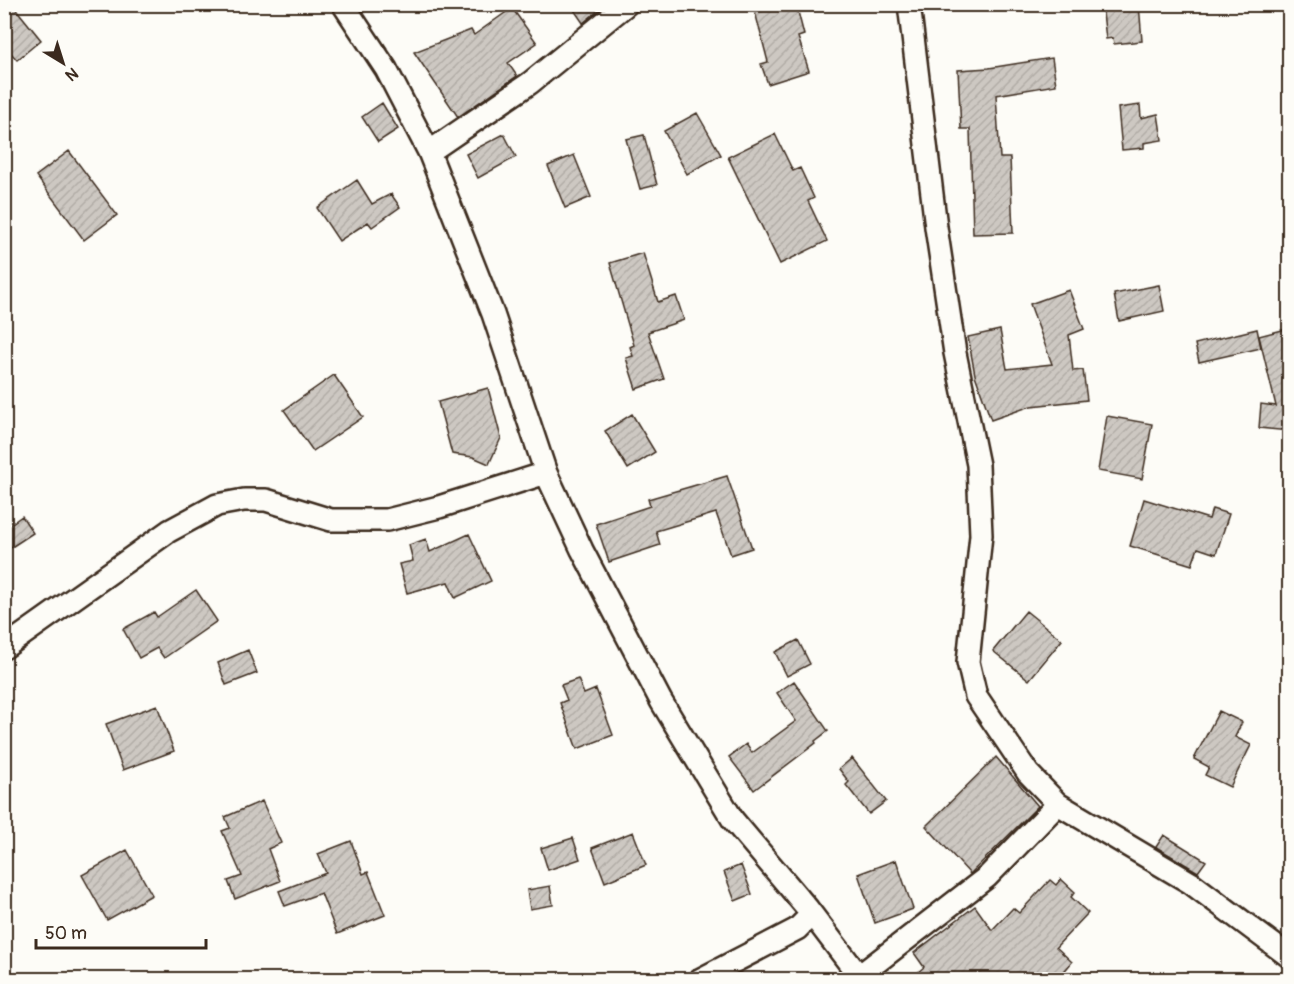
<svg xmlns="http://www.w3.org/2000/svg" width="1294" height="984" font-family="Pangolin,sans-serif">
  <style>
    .building { fill: url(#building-hatch); stroke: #3b2a1e; stroke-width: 1.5 }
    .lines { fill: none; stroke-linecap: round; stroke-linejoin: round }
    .street-casing { stroke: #3b2a1e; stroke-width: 26 }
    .street { stroke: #fdfcf7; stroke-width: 21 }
  </style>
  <defs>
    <pattern id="building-hatch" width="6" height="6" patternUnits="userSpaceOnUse" patternTransform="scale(1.5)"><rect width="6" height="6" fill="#cdc8c2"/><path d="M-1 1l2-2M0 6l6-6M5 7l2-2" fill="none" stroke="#b1aca6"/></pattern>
  </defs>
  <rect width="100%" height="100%" fill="#fdfcf7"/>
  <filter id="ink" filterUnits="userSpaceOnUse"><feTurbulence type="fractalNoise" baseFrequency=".0167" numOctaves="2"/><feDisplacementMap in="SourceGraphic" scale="12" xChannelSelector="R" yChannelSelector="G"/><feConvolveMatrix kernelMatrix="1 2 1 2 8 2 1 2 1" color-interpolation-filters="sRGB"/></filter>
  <g filter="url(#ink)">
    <path class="building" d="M 4,4 L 12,4 L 41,40 L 17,60 L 4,45 Z
      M 570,4 L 606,4 L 583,23 Z
      M 753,4 L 796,4 L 804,35 L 798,37 L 809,71 L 768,84 L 761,64 L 768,62 Z
      M 1102,4 L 1139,4 L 1142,41 L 1114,44 L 1113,38 L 1106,39 Z
      M 512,8 L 537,43 L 508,63 L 517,76 L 458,117 L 414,52 L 471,30 L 474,35 Z
      M 1052,58 L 1056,85 L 996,95 L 1000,158 L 1010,158 L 1013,233 L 973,234 L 970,129 L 961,129 L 958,70 L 989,68 Z
      M 382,103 L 398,129 L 378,142 L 362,117 Z
      M 1140,105 L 1141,118 L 1158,114 L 1162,140 L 1144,143 L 1144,148 L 1122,150 L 1118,108 Z
      M 697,113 L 721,155 L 687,174 L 664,131 Z
      M 504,134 L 516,157 L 478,178 L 466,154 Z
      M 775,134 L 793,171 L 800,168 L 814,198 L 808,201 L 827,241 L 780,264 L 728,157 Z
      M 644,135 L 657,185 L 640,189 L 626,139 Z
      M 69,151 L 117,215 L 84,240 L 36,176 Z
      M 574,155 L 591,197 L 565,208 L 548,166 Z
      M 357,180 L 372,204 L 391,194 L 400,207 L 372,227 L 368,222 L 339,241 L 317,208 Z
      M 643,253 L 658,302 L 676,296 L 684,320 L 648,332 L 664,379 L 636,389 L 626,358 L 633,356 L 630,347 L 634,345 L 610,263 Z
      M 1159,285 L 1164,311 L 1119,321 L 1114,294 Z
      M 1069,290 L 1084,329 L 1069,335 L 1073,371 L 1083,370 L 1087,400 L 1031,406 L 991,420 L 975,375 L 968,337 L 1000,330 L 1007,369 L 1052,364 L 1030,304 Z
      M 1290,328 L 1290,431 L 1259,428 L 1261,404 L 1276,406 L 1259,336 Z
      M 1257,329 L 1261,348 L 1199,362 L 1195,344 Z
      M 334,375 L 363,417 L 313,451 L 284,410 Z
      M 488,388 L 501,438 L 489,464 L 473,457 L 452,454 L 438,402 Z
      M 632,414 L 655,452 L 628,469 L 605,431 Z
      M 1107,416 L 1152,424 L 1142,479 L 1098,471 Z
      M 727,476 L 752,548 L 731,555 L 716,513 L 656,531 L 660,545 L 609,562 L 596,524 L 650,506 L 648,499 Z
      M 1144,499 L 1209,519 L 1212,509 L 1229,514 L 1216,554 L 1198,548 L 1192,565 L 1130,546 Z
      M 22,516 L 33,533 L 4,552 L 4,529 Z
      M 469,534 L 491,581 L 455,598 L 448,582 L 407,593 L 399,564 L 413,561 L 409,545 L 426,539 L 430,552 Z
      M 196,590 L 217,621 L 164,658 L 157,648 L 139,658 L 123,629 L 154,612 L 157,617 Z
      M 1026,611 L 1062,640 L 1029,680 L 993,651 Z
      M 798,640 L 810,664 L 787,676 L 775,652 Z
      M 248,650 L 257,673 L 226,685 L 218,663 Z
      M 578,679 L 584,694 L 596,689 L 613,735 L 577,749 L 560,703 L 567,700 L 561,685 Z
      M 794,681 L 828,731 L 815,741 L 816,743 L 754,790 L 729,757 L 746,744 L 752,753 L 796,721 L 777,693 Z
      M 157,705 L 174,751 L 123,770 L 106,724 Z
      M 1219,711 L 1242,722 L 1235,737 L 1251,745 L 1230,787 L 1205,775 L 1209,767 L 1194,759 Z
      M 996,757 L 1038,806 L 970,874 L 926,826 Z
      M 852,758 L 886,801 L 869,814 L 846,785 L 849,782 L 839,769 Z
      M 262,801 L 281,843 L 268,849 L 280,881 L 235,899 L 228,881 L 242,876 L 222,831 L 230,828 L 225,817 Z
      M 633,832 L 646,865 L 605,882 L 592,848 Z
      M 1164,835 L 1206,861 L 1198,872 L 1156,847 Z
      M 573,838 L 580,859 L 548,870 L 541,848 Z
      M 351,841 L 363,874 L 368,872 L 385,915 L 337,934 L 321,893 L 285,906 L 279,891 L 326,873 L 318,854 Z
      M 127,850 L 152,895 L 107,920 L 82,875 Z
      M 896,860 L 913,909 L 875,923 L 858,874 Z
      M 741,865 L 752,894 L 735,901 L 724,872 Z
      M 1061,879 L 1075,892 L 1071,897 L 1088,913 L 1056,947 L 1072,962 L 1057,980 L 909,980 L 924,967 L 914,953 L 975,906 L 992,930 L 1013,908 L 1019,913 L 1050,880 L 1056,885 Z
      M 550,886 L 553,905 L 530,909 L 527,890 Z"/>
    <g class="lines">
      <g class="street-casing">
        <path id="street" d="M 343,4 L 386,69 L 429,152 L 493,314 L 546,473 L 582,550 L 661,701 L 733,820 L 808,909 L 808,918 L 797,929 L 699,980
          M 909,4 L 936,227 L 955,353 L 978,465 L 981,535 L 968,662 L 976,696 L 1028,773 L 1058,804 L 1191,883 L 1290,957
          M 429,152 L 530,83 L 627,4
          M 4,648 L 169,531 L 217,505 L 244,500 L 266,500 L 331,520 L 387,520 L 439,507 L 546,473
          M 808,909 L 862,980
          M 859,976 L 987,877 L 1058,804"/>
      </g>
      <use href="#street" class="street"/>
    </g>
  </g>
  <rect width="1294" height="984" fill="none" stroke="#fdfcf7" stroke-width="24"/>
  <rect x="12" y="12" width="1270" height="960" fill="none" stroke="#3b2a1e" stroke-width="2" filter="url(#ink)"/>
  <g transform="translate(63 63) rotate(142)" stroke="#fdfcf7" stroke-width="4.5" paint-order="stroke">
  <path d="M0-4.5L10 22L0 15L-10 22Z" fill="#3b2a1e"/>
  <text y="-9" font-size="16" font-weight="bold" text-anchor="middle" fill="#3b2a1e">N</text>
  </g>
  <path d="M36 939v9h170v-9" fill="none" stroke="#3b2a1e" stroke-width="3"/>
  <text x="45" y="939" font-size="18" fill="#3b2a1e" stroke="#fdfcf7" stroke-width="4.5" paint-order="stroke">50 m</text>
</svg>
